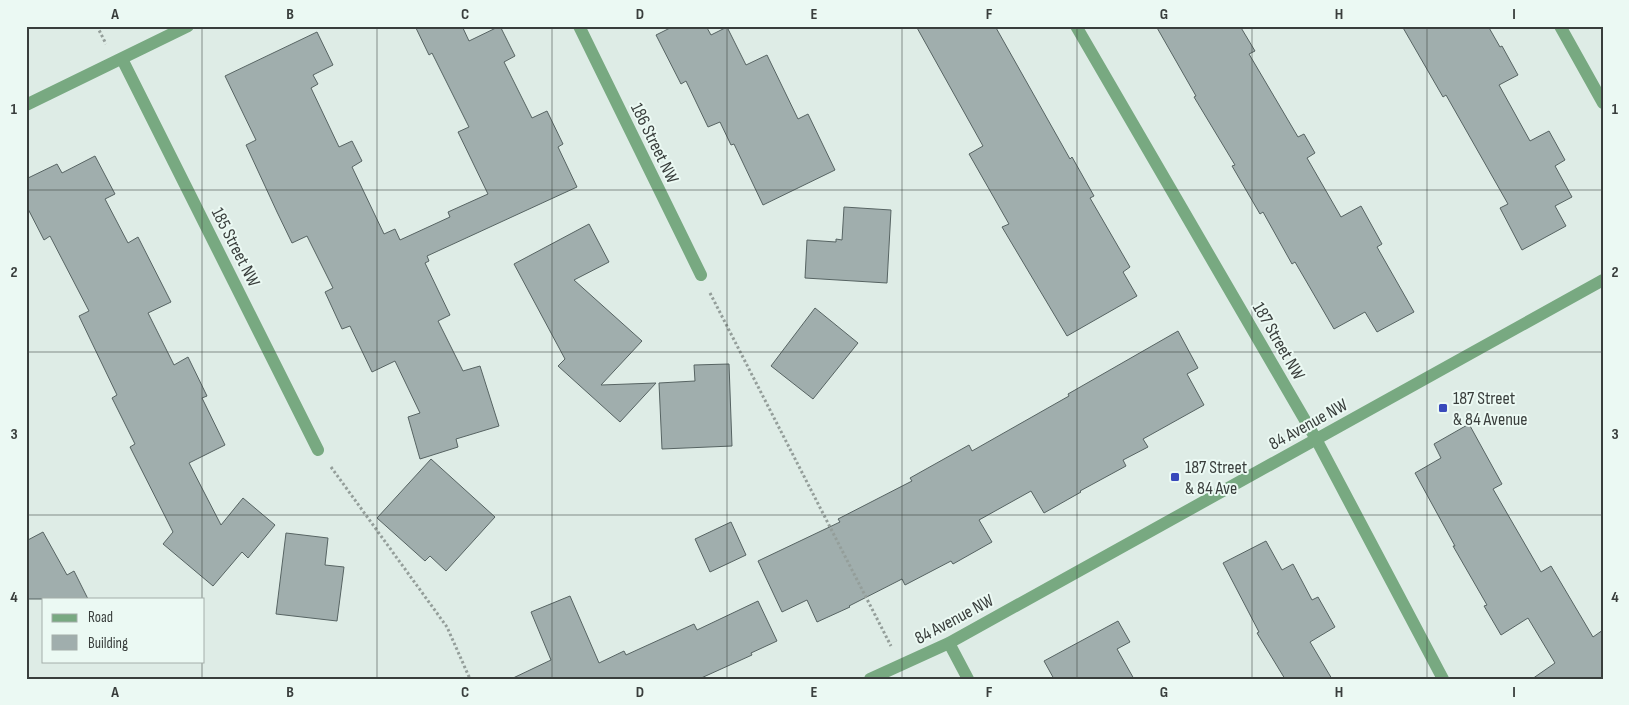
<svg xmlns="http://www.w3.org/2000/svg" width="1629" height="705" font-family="'Sofia Sans Condensed',sans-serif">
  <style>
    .building { fill: #a0aead; stroke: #576463 }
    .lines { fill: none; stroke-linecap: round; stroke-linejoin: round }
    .path { stroke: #949e9a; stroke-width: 3; stroke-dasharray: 2.5 2.5; stroke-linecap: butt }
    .minor { stroke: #78a981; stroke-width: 12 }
    .grid { fill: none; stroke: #393e3c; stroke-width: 1; stroke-opacity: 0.55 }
    .poi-dot { fill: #3849bb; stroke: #ebf9f3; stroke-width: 2 }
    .labels { text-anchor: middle; stroke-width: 4; stroke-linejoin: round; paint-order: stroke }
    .street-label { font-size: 18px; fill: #393e3c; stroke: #ebf9f3 }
    .poi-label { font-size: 18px; fill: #393e3c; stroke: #ebf9f3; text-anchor: start }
    .neatline { fill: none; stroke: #393e3c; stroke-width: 2 }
    .grid-label { font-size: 16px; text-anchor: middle; font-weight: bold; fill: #393e3c }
  </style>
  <rect width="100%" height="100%" fill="#deece6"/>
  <path class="building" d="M 415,26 L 462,26 L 469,41 L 500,26 L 515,56 L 504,62 L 532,118 L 547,111 L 563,144 L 558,147 L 577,187 L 427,256 L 429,261 L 425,263 L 450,315 L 438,321 L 463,371 L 480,366 L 499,426 L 456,439 L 458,447 L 420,459 L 408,417 L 420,413 L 395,361 L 372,372 L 350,326 L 342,329 L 325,292 L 333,288 L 307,236 L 292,243 L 277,212 L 246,145 L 256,140 L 225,76 L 317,32 L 333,65 L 313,75 L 318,84 L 311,88 L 339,147 L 352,141 L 362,161 L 352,167 L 384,234 L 395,229 L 400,240 L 450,217 L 448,212 L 488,194 L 458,132 L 469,127 L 432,53 L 429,55 Z
    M 674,26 L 706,26 L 711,35 L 727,27 L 746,65 L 767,55 L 798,119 L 808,114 L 835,170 L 763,205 L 734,144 L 731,145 L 720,122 L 708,127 L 686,81 L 681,84 L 656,35 Z
    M 916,26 L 995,26 L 1070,159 L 1072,157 L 1094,196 L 1090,198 L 1130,267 L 1123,272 L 1137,296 L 1067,336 L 1002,227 L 1009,224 L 969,154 L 983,146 Z
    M 1156,26 L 1240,26 L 1255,51 L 1249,54 L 1298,137 L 1304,134 L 1315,153 L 1307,158 L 1341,217 L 1361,206 L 1382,244 L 1377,247 L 1414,312 L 1377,332 L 1365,312 L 1334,329 L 1295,262 L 1292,264 L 1263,212 L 1260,214 L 1232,166 L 1235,165 L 1194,97 L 1196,96 Z
    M 1402,26 L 1488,26 L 1500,47 L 1502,46 L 1518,75 L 1499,85 L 1530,141 L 1549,131 L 1565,160 L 1555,166 L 1572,197 L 1555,206 L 1566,226 L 1522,250 L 1500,208 L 1508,204 L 1446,95 L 1443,97 Z
    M 95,156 L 115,194 L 105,199 L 128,243 L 138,237 L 171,302 L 148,313 L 174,365 L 188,357 L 207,396 L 202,398 L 225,445 L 189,463 L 221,525 L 243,498 L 275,525 L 248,558 L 242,552 L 213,586 L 163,544 L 173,532 L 130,447 L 135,444 L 112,398 L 117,395 L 79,316 L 89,311 L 50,236 L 44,240 L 26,205 L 26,179 L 57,164 L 62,173 Z
    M 844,207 L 891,210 L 887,283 L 805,278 L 807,240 L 836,242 L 836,239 L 842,240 Z
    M 589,224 L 609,262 L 574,280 L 642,341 L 601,385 L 656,383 L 620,422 L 558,366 L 565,359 L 514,264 Z
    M 815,308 L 858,343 L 813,399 L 771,366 Z
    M 1178,331 L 1198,368 L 1187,374 L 1204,405 L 1143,439 L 1148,447 L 1123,460 L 1126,466 L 1080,491 L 1081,492 L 1044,513 L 1031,491 L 979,520 L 992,542 L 953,564 L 951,561 L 905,585 L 902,579 L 849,606 L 850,607 L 817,622 L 807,600 L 782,612 L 758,561 L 840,522 L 838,519 L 912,481 L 910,478 L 969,445 L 972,451 L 1069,396 L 1068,394 Z
    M 729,364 L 732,446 L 662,449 L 659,383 L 695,381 L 694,365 Z
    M 1469,424 L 1502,484 L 1493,489 L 1541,572 L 1551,566 L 1593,637 L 1603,630 L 1603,679 L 1532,679 L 1555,663 L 1528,618 L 1501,635 L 1484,606 L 1487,605 L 1453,546 L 1455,546 L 1415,473 L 1441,458 L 1434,444 Z
    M 431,459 L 495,517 L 446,571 L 430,556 L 425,561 L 377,518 Z
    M 731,522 L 746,555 L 710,572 L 695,539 Z
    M 43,532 L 67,575 L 74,571 L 88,599 L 26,599 L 26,541 Z
    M 286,533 L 328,538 L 325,565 L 344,567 L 337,621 L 276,614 Z
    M 1266,541 L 1282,570 L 1293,564 L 1312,600 L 1318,597 L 1335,627 L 1310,642 L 1332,679 L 1285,679 L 1257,633 L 1259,632 L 1223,563 Z
    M 570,596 L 599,663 L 624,651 L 626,655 L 694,624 L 697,630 L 758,601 L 777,641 L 751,653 L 752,655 L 699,679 L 511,679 L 551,660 L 531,612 Z
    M 1118,621 L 1130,642 L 1117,649 L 1134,679 L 1054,679 L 1044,661 Z"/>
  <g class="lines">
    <path class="path" d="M 97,26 L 106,44
      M 710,293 L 891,646
      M 331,467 L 447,627 L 470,679"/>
    <path class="minor" d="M 579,26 L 701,275
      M 1076,26 L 1316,439 L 1443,679
      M 1560,26 L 1603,103
      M 122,59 L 318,450
      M 26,105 L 188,26
      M 949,643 L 968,679
      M 870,679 L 949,643 L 1603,280"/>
  </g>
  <path class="grid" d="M 202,26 L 202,599M 377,26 L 377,679M 552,26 L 552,679M 727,26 L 727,679M 902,26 L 902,679M 1077,26 L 1077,679M 1252,26 L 1252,679M 1427,26 L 1427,679M 26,190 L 1603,190M 26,352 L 1603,352M 26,515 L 1603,515M 202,661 L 202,679"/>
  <g class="poi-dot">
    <rect x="1438" y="403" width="10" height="10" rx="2.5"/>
    <rect x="1170" y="472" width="10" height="10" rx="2.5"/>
  </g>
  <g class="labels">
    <g class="street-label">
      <text transform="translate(655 143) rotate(64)" y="6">186 Street NW</text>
      <text transform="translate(236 247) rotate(63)" y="6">185 Street NW</text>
      <text transform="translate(1279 341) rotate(60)" y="6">187 Street NW</text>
      <text transform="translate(1308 424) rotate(-29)" y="6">84 Avenue NW</text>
      <text transform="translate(954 619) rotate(-28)" y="6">84 Avenue NW</text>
    </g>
    <g class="poi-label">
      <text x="1453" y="404">187 Street<tspan x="1453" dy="21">&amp; 84 Avenue</tspan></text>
      <text x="1185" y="473">187 Street<tspan x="1185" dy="21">&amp; 84 Ave</tspan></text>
    </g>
  </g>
  <rect width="1629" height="705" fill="none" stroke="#ebf9f3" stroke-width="55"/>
  <rect x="42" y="598" width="162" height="65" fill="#ebf9f3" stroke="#a4aeaa"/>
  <rect x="52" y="614" width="25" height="8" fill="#78a981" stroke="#a4aeaa"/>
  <text x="88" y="622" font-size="15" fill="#393e3c">Road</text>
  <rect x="52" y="635" width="25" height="15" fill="#a0aead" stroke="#a4aeaa"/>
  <text x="88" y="648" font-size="15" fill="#393e3c">Building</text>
  <rect x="28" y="28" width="1574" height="650" class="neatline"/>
  <g class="grid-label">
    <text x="115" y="19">A</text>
    <text x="290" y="19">B</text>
    <text x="465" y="19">C</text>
    <text x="640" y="19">D</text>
    <text x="814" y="19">E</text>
    <text x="989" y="19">F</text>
    <text x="1164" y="19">G</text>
    <text x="1339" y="19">H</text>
    <text x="1514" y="19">I</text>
    <text x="14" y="114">1</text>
    <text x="1615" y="114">1</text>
    <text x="14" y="277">2</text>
    <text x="1615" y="277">2</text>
    <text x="14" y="439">3</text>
    <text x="1615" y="439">3</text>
    <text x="14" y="602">4</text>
    <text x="1615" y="602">4</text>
    <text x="115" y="697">A</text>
    <text x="290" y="697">B</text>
    <text x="465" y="697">C</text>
    <text x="640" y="697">D</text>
    <text x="814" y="697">E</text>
    <text x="989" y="697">F</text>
    <text x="1164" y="697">G</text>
    <text x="1339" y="697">H</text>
    <text x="1514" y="697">I</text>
  </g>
</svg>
